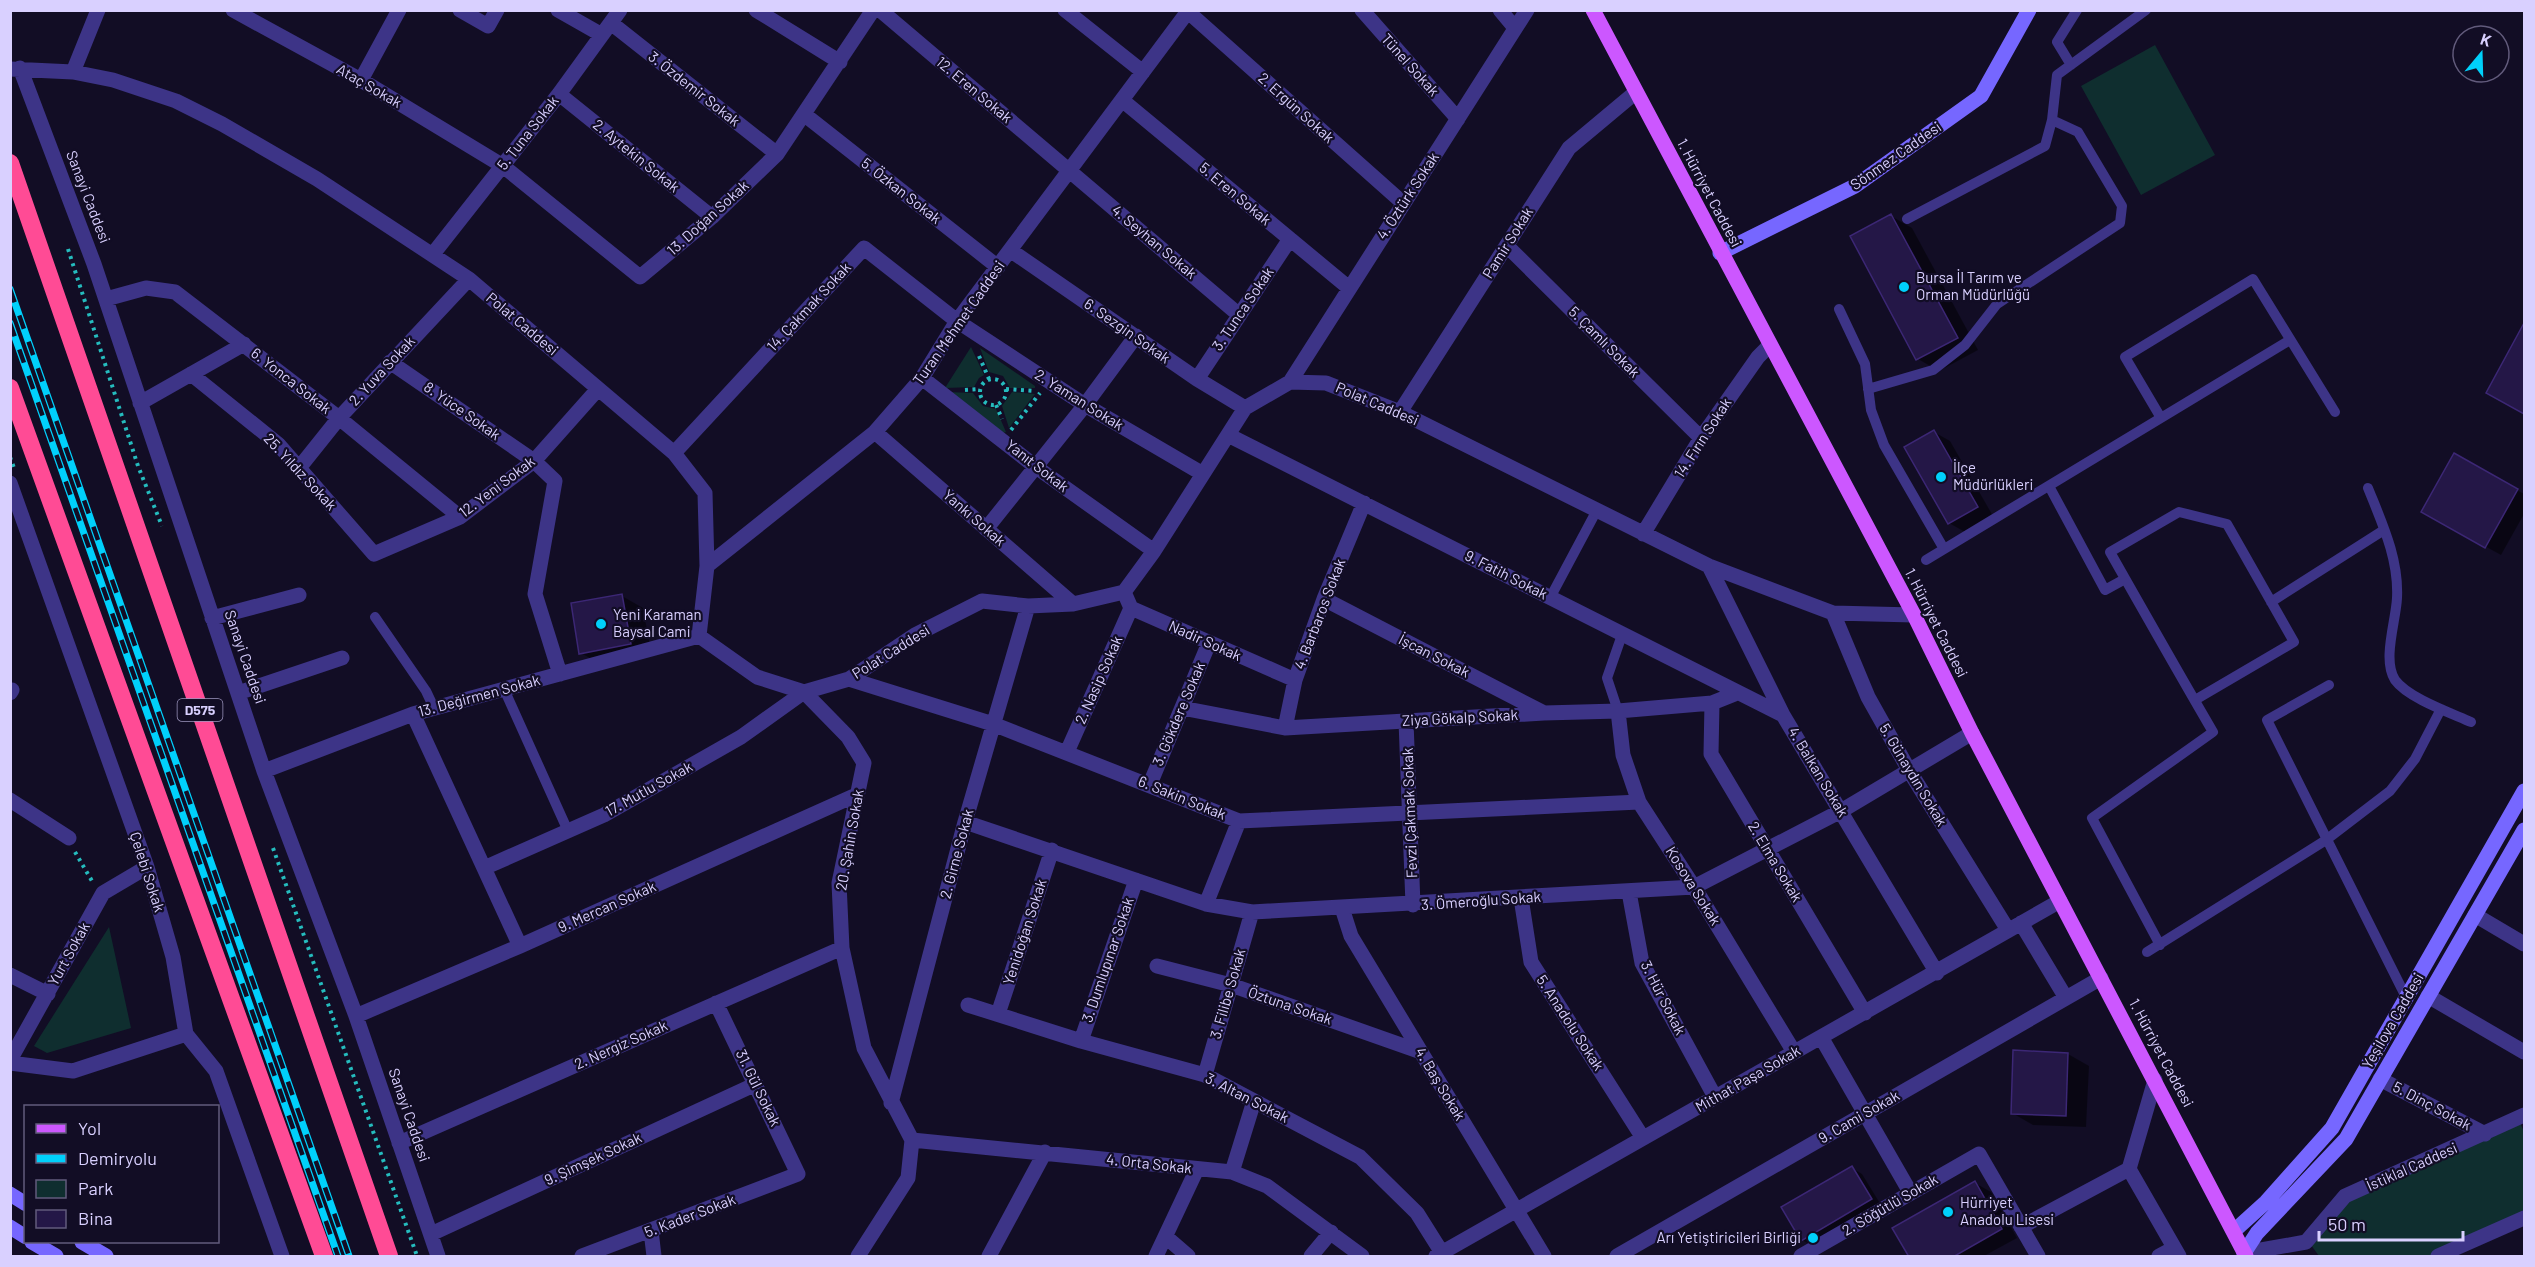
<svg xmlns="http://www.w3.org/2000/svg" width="2535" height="1267" font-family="Barlow,sans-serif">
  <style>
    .green { fill: #0f2e2f }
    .shadow { fill: #0007 }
    .building { fill: #241747; stroke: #3c2775; stroke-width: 1.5 }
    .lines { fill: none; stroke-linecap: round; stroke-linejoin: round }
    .path { stroke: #25bcbe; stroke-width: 4; stroke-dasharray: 3 4.5; stroke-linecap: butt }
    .lane { stroke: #3d3487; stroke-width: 10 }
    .street { stroke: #3d3487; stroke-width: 15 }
    .secondary { stroke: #7667ff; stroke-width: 15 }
    .primary { stroke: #cc57ff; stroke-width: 15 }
    .highway { stroke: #ff4b95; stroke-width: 18 }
    .rail-casing { stroke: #00d0fb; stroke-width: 7 }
    .rail { stroke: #120d25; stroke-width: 4.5; stroke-dasharray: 14; stroke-linecap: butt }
    .poi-dot { fill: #00d0fb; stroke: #120d25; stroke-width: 2 }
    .labels { text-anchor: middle; stroke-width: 4.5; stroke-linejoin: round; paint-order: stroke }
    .shield { fill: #120d25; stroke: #9d96be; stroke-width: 1.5 }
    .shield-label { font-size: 14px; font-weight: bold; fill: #d9d0ff }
    .street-label { font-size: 15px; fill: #d9d0ff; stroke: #120d25 }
    .poi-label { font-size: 15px; fill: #d9d0ff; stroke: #120d25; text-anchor: start }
  </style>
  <rect width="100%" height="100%" fill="#120d25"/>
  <path class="green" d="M 2155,45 L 2215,155 L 2141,195 L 2081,86 Z
    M 971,347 L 984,375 L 979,378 L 974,387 L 945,388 Z
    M 980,348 L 1035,386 L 1035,388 L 1010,388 L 1003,376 L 989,372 Z
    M 947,392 L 973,393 L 983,406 L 996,409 L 1006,432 L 1003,433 Z
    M 1012,392 L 1035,394 L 1009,428 L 1002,406 Z
    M 109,927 L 131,1028 L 47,1053 L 34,1046 Z
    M 2518,1118 L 2524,1132 L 2524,1218 L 2438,1256 L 2319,1256 L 2311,1245 L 2345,1196 Z"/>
  <path class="shadow" d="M 1891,216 L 1912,228 L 1978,350 L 1939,371 L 1918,359 L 1852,237 Z
    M 2519,336 L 2524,339 L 2524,413 L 2488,392 Z
    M 1934,432 L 1950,441 L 1993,516 L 1965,532 L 1949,523 Z
    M 2455,455 L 2524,494 L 2524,514 L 2501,555 L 2423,512 Z
    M 622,596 L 643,608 L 652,656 L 602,665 L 581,653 Z
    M 2068,1054 L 2089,1066 L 2086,1127 L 2033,1125 L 2012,1113 Z
    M 1852,1168 L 1862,1174 L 1881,1205 L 1813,1246 L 1802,1240 Z
    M 1975,1183 L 1991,1192 L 2017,1238 L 1984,1256 L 1911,1256 Z"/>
  <path class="building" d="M 1891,214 L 1958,338 L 1916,360 L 1850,236 Z
    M 2524,323 L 2524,414 L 2486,393 Z
    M 1934,430 L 1978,507 L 1948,524 L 1904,447 Z
    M 2454,453 L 2518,489 L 2485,548 L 2421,512 Z
    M 622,594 L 631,644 L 579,654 L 571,603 Z
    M 2013,1050 L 2068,1053 L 2066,1116 L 2011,1114 Z
    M 1852,1166 L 1872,1199 L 1801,1241 L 1781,1207 Z
    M 1975,1181 L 2002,1229 L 1953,1257 L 1909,1257 L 1892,1228 Z"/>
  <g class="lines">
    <path class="path" d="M 68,249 L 138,466 L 162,526
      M 979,356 L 989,379
      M980 392a13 13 0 1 1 26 0a13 13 0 1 1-26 0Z
      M 1006,389 L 1034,391
      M 965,390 L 980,389
      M 996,405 L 1002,419
      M 1011,430 L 1040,393
      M 10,457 L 14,468
      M 273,848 L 417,1256
      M 75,852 L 92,881"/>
    <path class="lane" d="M 2071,65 L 2057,42 L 2077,10
      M 1907,219 L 2045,146 L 2052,120 L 2057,75 L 2146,10
      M 1839,309 L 1865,364 L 1871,410 L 1884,445 L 1944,549
      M 1868,389 L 1933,370 L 1965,345 L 1997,304 L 2120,223 L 2122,206 L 2078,132 L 2052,120
      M 2161,418 L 2125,357 L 2253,279 L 2335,412
      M 2049,486 L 2105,590 L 2125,579
      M 2368,488 C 2382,523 2399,559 2397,598 C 2396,621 2382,660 2395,680 C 2408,698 2451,713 2471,722
      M 1926,560 L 2290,340
      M 1550,598 L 1597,510
      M 2271,602 L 2384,530
      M 375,617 L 426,691 L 434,708
      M 2329,685 L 2267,720 L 2406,997
      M 504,689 L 568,831
      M 1618,711 L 1607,678 L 1622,635
      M 2160,945 L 2092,818 L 2213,732 C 2178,672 2144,612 2110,552 L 2179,512 L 2227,524 L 2294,642 L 2195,700
      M 2147,952 L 2326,840 L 2390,791 L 2415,759 L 2441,709"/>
    <path class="street" d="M 233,10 L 361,80 L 503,166 L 640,277 L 712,217 L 777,154 L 873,10
      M 460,10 L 488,26 L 497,10
      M 558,10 L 602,35
      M 756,10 L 840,62
      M 880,10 L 1238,314
      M 1065,10 L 1143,72
      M 1186,10 L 1403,203
      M 1362,10 L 1458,119
      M 1500,10 L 1515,28
      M 611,23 L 777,154
      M 20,68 L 94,264 L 264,771 L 356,1016 L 438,1256
      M 10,69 L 73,72 L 113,80 L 176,101 L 222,124 L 317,179 L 469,279 L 674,453 L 705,493 L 707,566 L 699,636 L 757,677 L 804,692 L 849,679 L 915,635 L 982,601 L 1028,606 L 1073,604 L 1124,592 L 1154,551 L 1245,408 L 1290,382 L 1326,383 L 1400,412 L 1709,566 L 1833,613 L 1914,615
      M 73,72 L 98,10
      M 361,80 L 399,10
      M 559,94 L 712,217
      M 1122,100 L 1349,288
      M 805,115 L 998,267
      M 1507,246 L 1701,438
      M 1010,250 L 1197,379 L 1245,408
      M 433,254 L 559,94 L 620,10
      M 106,299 L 146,288 L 175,292 L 339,418 L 460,517
      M 390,362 L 534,461 L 555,481 L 535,594 L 560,674
      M 191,374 L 278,444 L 374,554 L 460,517 L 534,461 L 598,389
      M 922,378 L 1036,467 L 1154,551
      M 1197,379 L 1290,239
      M 1290,382 L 1527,10
      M 140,403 L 244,344
      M 1400,412 L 1569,148 L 1636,92
      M 875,432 L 1073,604
      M 1228,435 L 1783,715
      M 674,453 L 864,248 L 957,321 L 1085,405 L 1203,474
      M 299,468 L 339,418 L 469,279
      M 10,483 L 147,867 L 173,957 L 186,1034 L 216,1071 L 282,1256
      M 986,529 L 1085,405 L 1136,336
      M 1643,534 L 1701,438 L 1758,357 L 1769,346
      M 707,566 L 875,432 L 922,378 L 957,321 L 1189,10
      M 1709,566 L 1783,715 L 1937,973
      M 1124,592 L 1131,608 L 1295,680
      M 1324,599 L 1544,713
      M 1833,613 L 1868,697 L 1910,772 L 2008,930
      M 212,618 L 299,595
      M 849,679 L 993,724 L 1239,821 L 1639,802
      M 10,693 L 12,690
      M 238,693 L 342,658
      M 1712,703 L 1711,754 L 1865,1013
      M 1182,708 L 1285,728 L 1544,713 L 1618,711 L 1712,703 L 1737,693
      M 1618,711 L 1623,755 L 1639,802 L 1694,887 L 1794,1052
      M 413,714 L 520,946
      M 1406,721 L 1413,905
      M 1285,728 L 1295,680 L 1324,599 L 1364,503
      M 1067,752 L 1131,608
      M 264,771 L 413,714 L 699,636
      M 1150,784 L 1209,643
      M 10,800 L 69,838
      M 965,822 L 1206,904 L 1252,912 L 1694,887 L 1841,811 L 1972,733
      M 484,868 L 604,815 L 741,737 L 804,692 L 848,737 L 864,763 L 839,883 L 842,948 L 864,1048 L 912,1140
      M 1629,892 L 1642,963 L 1715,1097
      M 1521,898 L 1531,962 L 1643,1138
      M 1206,904 L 1239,821
      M 1342,908 L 1351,936 L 1544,1256
      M 2475,915 L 2524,944
      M 2021,923 L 2066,998
      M 1157,966 L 1231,985 L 1421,1052
      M 10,975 L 48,994
      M 2428,996 L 2524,1052
      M 968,1005 L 1081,1041 L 1205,1075 L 1254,1101 L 1360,1157 L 1417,1213 L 1444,1256
      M 998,1014 L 1052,850
      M 356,1016 L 520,946 L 856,795
      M 1821,1037 L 1910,1192
      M 1081,1041 L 1136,880
      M 10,1060 L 103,893 L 147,867
      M 10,1063 L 73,1071 L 186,1034
      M 1205,1075 L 1252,912
      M 2380,1079 L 2485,1134
      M 2155,1080 L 2129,1169 L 2179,1256
      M 891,1103 L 965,822 L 1028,606
      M 912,1140 L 1232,1172 L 1267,1186 L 1362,1256
      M 399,1143 L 842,948
      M 1232,1172 L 1254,1101
      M 2021,1227 L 2129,1169
      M 651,1231 L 654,1256
      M 431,1234 L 756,1084
      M 1166,1237 L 1188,1256
      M 2244,1253 L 2306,1242 L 2345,1196 L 2524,1115
      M 582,1256 L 798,1174 L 716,1003
      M 858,1256 L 908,1178 L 912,1140
      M 989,1256 L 1045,1152
      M 1156,1256 L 1197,1169
      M 1311,1256 L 1331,1232
      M 1436,1256 L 2060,901
      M 1617,1256 L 2101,978
      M 1801,1256 L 1979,1154 L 2038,1256
      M 2159,1256 L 2174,1248
      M 2438,1256 L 2524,1218"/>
    <path class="secondary" d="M 1720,253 L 1855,186 L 1981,96 L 2029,10
      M 10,1194 L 26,1204
      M 10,1227 L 26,1237
      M 2234,1231 L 2266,1202 L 2332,1128 L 2524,791
      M 32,1242 L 56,1256
      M 82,1242 L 106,1256
      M 2244,1253 L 2257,1233 L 2346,1139 L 2524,830"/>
    <path class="primary" d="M 1593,10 L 1914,615 L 1972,733 L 2246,1256"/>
    <path class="highway" d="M 10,163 L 389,1256
      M 10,388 L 324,1256"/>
    <g class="rail-casing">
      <path id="rail" d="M 10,289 L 349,1256
        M 10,323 L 338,1256"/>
    </g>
    <use href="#rail" class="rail"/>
  </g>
  <g class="poi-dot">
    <circle cx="1904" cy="287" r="6"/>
    <circle cx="1941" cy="477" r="6"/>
    <circle cx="601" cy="624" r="6"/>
    <circle cx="1948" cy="1212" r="6"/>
    <circle cx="1813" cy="1238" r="6"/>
  </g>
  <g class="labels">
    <rect class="shield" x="177.5" y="699" width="45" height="22" rx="4.5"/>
    <g class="shield-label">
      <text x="200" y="715">D575</text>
    </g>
    <g class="street-label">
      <text transform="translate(1410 65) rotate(48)" y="5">Tünel Sokak</text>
      <text transform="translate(369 86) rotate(30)" y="5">Ataç Sokak</text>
      <text transform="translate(694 89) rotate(38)" y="5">3. Özdemir Sokak</text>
      <text transform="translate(974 90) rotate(40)" y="5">12. Eren Sokak</text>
      <text transform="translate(1296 108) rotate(42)" y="5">2. Ergün Sokak</text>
      <text transform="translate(528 133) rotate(-52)" y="5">5. Tuna Sokak</text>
      <text transform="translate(636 156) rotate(39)" y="5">2. Aytekin Sokak</text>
      <text transform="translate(1896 156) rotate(-35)" y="5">Sönmez Caddesi</text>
      <text transform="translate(901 191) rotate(38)" y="5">5. Özkan Sokak</text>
      <text transform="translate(1709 193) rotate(62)" y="5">1. Hürriyet Caddesi</text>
      <text transform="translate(1235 194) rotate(40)" y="5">5. Eren Sokak</text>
      <text transform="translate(1408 196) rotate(-57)" y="5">4. Öztürk Sokak</text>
      <text transform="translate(88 197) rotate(69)" y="5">Sanayi Caddesi</text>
      <text transform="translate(708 218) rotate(-42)" y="5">13. Doğan Sokak</text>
      <text transform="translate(1154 242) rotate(40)" y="5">4. Seyhan Sokak</text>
      <text transform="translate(1508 243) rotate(-58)" y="5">Pamir Sokak</text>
      <text transform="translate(809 307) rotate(-47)" y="5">14. Çakmak Sokak</text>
      <text transform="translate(1243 309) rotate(-56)" y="5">3. Tunca Sokak</text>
      <text transform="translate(959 323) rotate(-55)" y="5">Turan Mehmet Caddesi</text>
      <text transform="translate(522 324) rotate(40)" y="5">Polat Caddesi</text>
      <text transform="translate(1127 331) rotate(35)" y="5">6. Sezgin Sokak</text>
      <text transform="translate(1604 342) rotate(45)" y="5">5. Çamlı Sokak</text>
      <text transform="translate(382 371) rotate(-47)" y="5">2. Yuva Sokak</text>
      <text transform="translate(291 381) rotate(38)" y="5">6. Yonca Sokak</text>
      <text transform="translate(1079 400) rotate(32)" y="5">2. Yaman Sokak</text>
      <text transform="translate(1377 404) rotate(23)" y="5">Polat Caddesi</text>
      <text transform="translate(462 411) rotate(35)" y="5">8. Yüce Sokak</text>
      <text transform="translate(1703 438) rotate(-57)" y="5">14. Fırın Sokak</text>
      <text transform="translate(1037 466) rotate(38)" y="5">Yanıt Sokak</text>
      <text transform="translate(300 472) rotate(47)" y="5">25. Yıldız Sokak</text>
      <text transform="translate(497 487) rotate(-37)" y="5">12. Yeni Sokak</text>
      <text transform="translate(974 518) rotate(41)" y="5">Yankı Sokak</text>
      <text transform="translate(1506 575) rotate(27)" y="5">9. Fatih Sokak</text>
      <text transform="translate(1320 614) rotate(-69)" y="5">4. Barbaros Sokak</text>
      <text transform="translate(1936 623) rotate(63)" y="5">1. Hürriyet Caddesi</text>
      <text transform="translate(1205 641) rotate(24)" y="5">Nadir Sokak</text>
      <text transform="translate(891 652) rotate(-32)" y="5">Polat Caddesi</text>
      <text transform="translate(1434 656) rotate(27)" y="5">İşcan Sokak</text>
      <text transform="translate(245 657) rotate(71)" y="5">Sanayi Caddesi</text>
      <text transform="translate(1099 680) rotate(-66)" y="5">2. Nasip Sokak</text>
      <text transform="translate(479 696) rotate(-15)" y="5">13. Değirmen Sokak</text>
      <text transform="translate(1179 714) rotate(-67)" y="5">3. Gökdere Sokak</text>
      <text transform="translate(1460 718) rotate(-3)" y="5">Ziya Gökalp Sokak</text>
      <text transform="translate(1818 772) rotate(59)" y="5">4. Balkan Sokak</text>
      <text transform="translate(1913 775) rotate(59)" y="5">5. Günaydın Sokak</text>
      <text transform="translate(649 789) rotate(-29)" y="5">17. Mutlu Sokak</text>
      <text transform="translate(1182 798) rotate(22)" y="5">6. Sakin Sokak</text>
      <text transform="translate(1410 813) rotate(-92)" y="5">Fevzi Çakmak Sokak</text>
      <text transform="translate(850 840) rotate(-80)" y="5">20. Şahin Sokak</text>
      <text transform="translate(957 854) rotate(-75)" y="5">2. Girne Sokak</text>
      <text transform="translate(1775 862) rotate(59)" y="5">2. Elma Sokak</text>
      <text transform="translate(147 872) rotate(72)" y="5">Çelebi Sokak</text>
      <text transform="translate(1693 886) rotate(58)" y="5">Kosova Sokak</text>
      <text transform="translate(1481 901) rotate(-4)" y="5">3. Ömeroğlu Sokak</text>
      <text transform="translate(607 907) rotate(-24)" y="5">9. Mercan Sokak</text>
      <text transform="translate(1025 932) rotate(-72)" y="5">Yenidoğan Sokak</text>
      <text transform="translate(69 954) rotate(-61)" y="5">Yurt Sokak</text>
      <text transform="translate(1108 960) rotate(-71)" y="5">3. Dumlupınar Sokak</text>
      <text transform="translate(1228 994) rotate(-74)" y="5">3. Filibe Sokak</text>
      <text transform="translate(1663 998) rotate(63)" y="5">3. Hür Sokak</text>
      <text transform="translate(1290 1006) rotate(19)" y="5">Öztuna Sokak</text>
      <text transform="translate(2393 1021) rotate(-60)" y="5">Yeşilova Caddesi</text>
      <text transform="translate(1570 1023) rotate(57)" y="5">5. Anadolu Sokak</text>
      <text transform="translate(621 1045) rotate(-24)" y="5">2. Nergiz Sokak</text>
      <text transform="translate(2161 1053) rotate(62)" y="5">1. Hürriyet Caddesi</text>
      <text transform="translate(1748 1079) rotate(-30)" y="5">Mithat Paşa Sokak</text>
      <text transform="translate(1440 1084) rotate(59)" y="5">4. Baş Sokak</text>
      <text transform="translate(758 1088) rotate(64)" y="5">31. Gül Sokak</text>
      <text transform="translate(1247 1098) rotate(27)" y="5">3. Altan Sokak</text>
      <text transform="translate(2432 1106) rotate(28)" y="5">5. Dinç Sokak</text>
      <text transform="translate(409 1115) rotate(71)" y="5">Sanayi Caddesi</text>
      <text transform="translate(1859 1117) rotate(-30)" y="5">9. Cami Sokak</text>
      <text transform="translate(593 1159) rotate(-25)" y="5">9. Şimşek Sokak</text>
      <text transform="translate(1149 1164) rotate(6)" y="5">4. Orta Sokak</text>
      <text transform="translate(2412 1167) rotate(-24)" y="5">İstiklal Caddesi</text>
      <text transform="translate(1890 1205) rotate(-30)" y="5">2. Söğütlü Sokak</text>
      <text transform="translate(690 1216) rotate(-21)" y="5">5. Kader Sokak</text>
    </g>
    <g class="poi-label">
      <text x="1916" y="283">Bursa İl Tarım ve<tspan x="1916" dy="17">Orman Müdürlüğü</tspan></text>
      <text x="1953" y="473">İlçe<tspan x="1953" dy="17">Müdürlükleri</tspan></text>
      <text x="613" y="620">Yeni Karaman<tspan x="613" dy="17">Baysal Cami</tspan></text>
      <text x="1960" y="1208">Hürriyet<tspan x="1960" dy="17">Anadolu Lisesi</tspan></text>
      <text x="1801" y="1243" text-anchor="end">Arı Yetiştiricileri Birliği</text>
    </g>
  </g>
  <rect width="2535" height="1267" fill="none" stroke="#d9d0ff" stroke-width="24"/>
  <rect x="24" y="1105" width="195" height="138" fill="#120d25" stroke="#625b7c" stroke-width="1.5"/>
  <rect x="36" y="1124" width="30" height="9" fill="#cc57ff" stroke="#625b7c" stroke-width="1.5"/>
  <text x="78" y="1135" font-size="18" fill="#d9d0ff">Yol</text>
  <rect x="36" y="1154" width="30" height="9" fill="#00d0fb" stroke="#625b7c" stroke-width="1.5"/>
  <text x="78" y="1165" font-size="18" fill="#d9d0ff">Demiryolu</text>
  <rect x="36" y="1180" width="30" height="18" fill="#0f2e2f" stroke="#625b7c" stroke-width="1.5"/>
  <text x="78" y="1195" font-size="18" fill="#d9d0ff">Park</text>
  <rect x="36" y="1210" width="30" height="18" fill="#241747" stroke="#625b7c" stroke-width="1.5"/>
  <text x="78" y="1225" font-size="18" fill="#d9d0ff">Bina</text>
  <g transform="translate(2481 54) rotate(19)"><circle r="28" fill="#120d25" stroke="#625b7c" stroke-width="1.5"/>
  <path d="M0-4.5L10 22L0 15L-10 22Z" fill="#00d0fb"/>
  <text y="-9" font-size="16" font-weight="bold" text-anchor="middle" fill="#d9d0ff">K</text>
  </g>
  <path d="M2319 1231v9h144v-9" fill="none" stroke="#d9d0ff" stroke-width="3"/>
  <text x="2328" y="1231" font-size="18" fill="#d9d0ff" stroke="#120d25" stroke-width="4.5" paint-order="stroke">50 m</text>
</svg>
